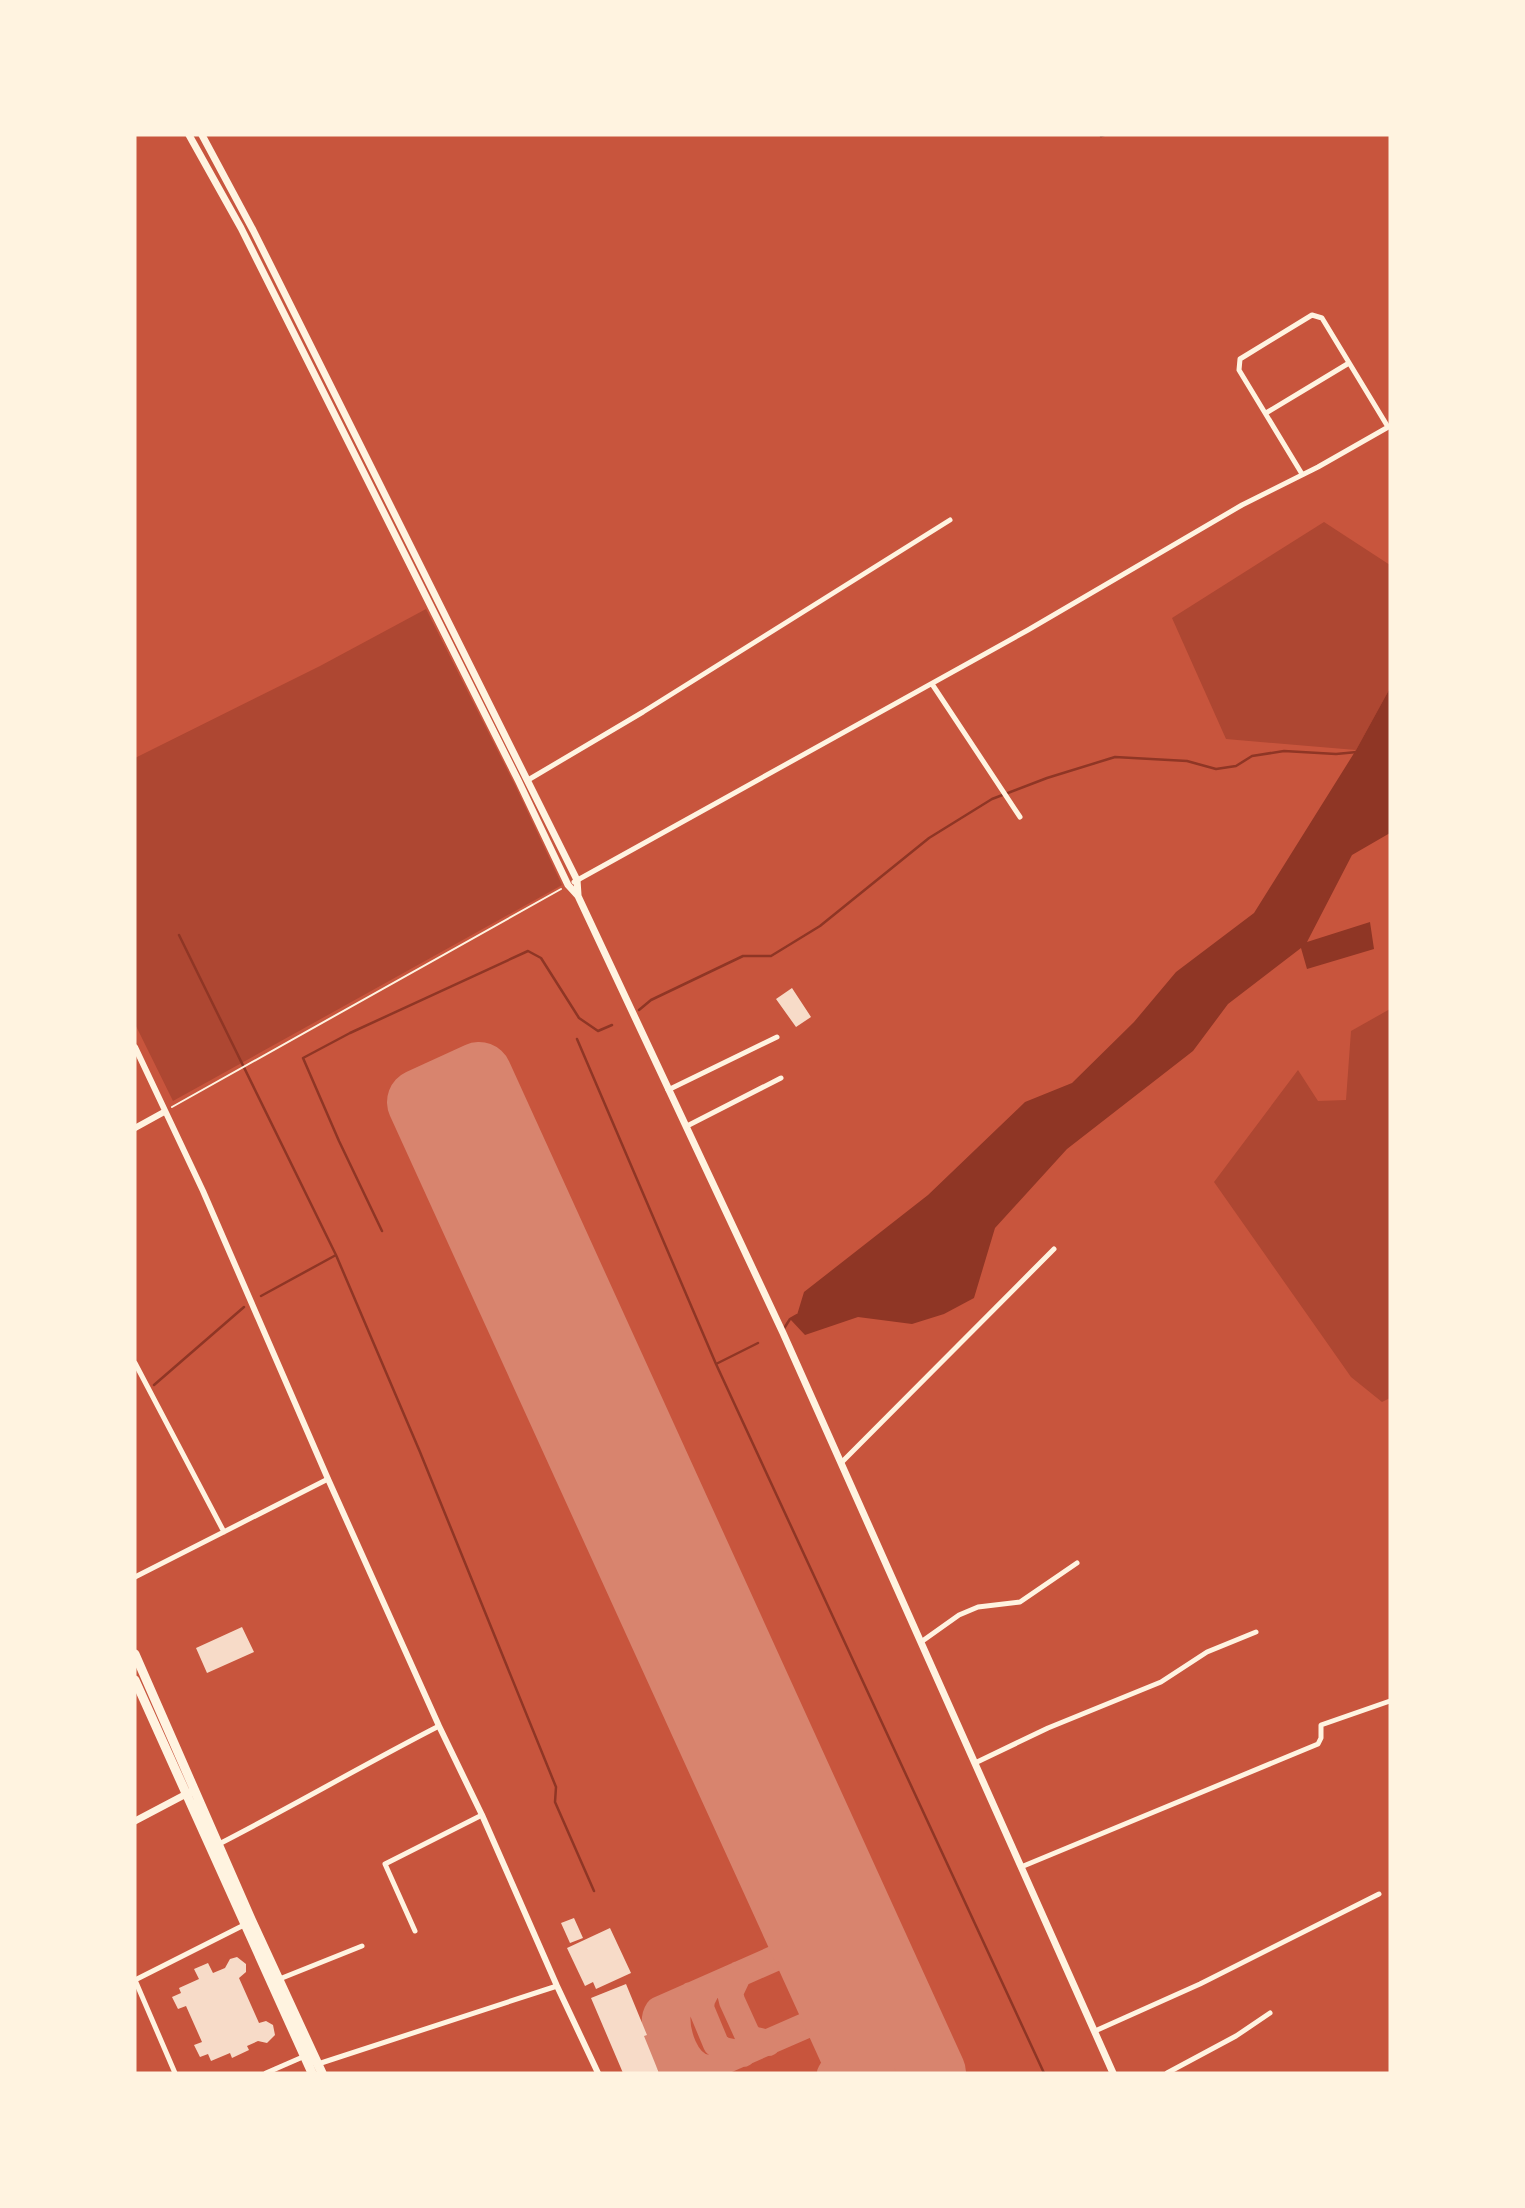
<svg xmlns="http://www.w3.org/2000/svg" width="1525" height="2208" font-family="Jost,sans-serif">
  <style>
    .green { fill: #ae4732 }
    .water { fill: #8f3625 }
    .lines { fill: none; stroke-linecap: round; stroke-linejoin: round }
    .stream { stroke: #8f3625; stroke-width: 2.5 }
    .taxiway { stroke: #d8846e; stroke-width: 26 }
    .runway { stroke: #d8846e; stroke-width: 66 }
    .building { fill: #f7dbc8 }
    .path { stroke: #fff3e0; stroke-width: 2 }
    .minor { stroke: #fff3e0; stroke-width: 5 }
    .tertiary { stroke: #fff3e0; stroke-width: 6 }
    .secondary { stroke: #fff3e0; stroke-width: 7 }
    .trunk { stroke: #fff3e0; stroke-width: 9 }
  </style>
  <rect width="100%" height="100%" fill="#c8553d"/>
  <path class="green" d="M 1324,522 L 1390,565 L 1390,688 L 1356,750 L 1226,739 L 1172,618 Z
    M 426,609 L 516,787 L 562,885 L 173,1101 L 135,1024 L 135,758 L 320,666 Z
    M 1390,1009 L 1390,1398 L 1382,1402 L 1351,1377 L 1214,1182 L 1298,1070 L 1318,1101 L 1346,1100 L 1351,1031 Z"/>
  <path class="water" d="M 1390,688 L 1390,833 L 1352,855 L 1307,942 L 1370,922 L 1374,949 L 1307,969 L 1301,948 L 1228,1004 L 1193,1051 L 1067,1149 L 995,1228 L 974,1298 L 944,1314 L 912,1324 L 858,1317 L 805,1335 L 790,1319 L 797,1315 L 804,1292 L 928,1195 L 1025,1102 L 1072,1083 L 1134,1022 L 1176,972 L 1254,913 L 1356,750 Z"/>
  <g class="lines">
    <path class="stream" d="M 1101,136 L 1104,135
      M 179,935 L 336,1255 L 420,1452 L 556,1787 L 555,1802 L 594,1891
      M 639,1010 L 651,1000 L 743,956 L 771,956 L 820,926 L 929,838 L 992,799 L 1047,778 L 1115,757 L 1187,761 L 1216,769 L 1236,766 L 1252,756 L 1284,751 L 1336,754 L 1357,752
      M 577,1039 L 716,1364 L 1044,2073
      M 382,1231 L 339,1141 L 303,1058 L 350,1033 L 528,951 L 541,958 L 579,1018 L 598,1031 L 612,1025
      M 261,1296 L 336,1255
      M 783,1330 L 790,1319 L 797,1315
      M 716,1364 L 758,1343
      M 154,1385 L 244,1307"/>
    <path class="taxiway" d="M 739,1974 L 730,1993 L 732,2001 L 747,2034 L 752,2039 L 768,2043
      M 708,1988 L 702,2000 L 701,2008 L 716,2044 L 723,2050 L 743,2054
      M 691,1995 L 678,2010 C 675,2031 686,2067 709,2068
      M 842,2056 C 861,2044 876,2049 892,2065
      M 674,2073 C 666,2057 647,2026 658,2010 L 832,1933
      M 697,2073 L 862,2001
      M 830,2073 L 867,2010"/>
    <path class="runway" d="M 862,2073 L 420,1102 L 479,1075 L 933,2073"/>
  </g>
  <path class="building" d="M 792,988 L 811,1017 L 796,1027 L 776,999 Z
    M 242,1627 L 254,1652 L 207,1673 L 196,1648 Z
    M 574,1918 L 583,1938 L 570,1943 L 561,1923 Z
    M 610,1928 L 631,1973 L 596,1989 L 593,1982 L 585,1986 L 567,1948 Z
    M 237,1957 L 246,1964 L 246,1972 L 239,1978 L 259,2023 L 266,2021 L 273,2025 L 275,2035 L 267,2043 L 258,2041 L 247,2046 L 249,2050 L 232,2058 L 230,2053 L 211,2061 L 208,2054 L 200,2057 L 194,2045 L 202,2042 L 186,2006 L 178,2009 L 172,1997 L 181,1993 L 179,1988 L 199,1979 L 194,1969 L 208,1963 L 213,1973 L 225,1968 L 230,1959 Z
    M 626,1984 L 647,2035 L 644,2036 L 659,2073 L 623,2073 L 591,1998 Z"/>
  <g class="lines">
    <path class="path" d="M 172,1107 L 561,889"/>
    <path class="minor" d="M 1266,413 L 1349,363
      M 1302,474 L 1239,370 L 1240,359 L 1312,315 L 1322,318 L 1388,427
      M 932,684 L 1020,817
      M 528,780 L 643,712 L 950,520
      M 574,882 L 1028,630 L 1242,505 L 1318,467 L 1390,426
      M 668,1090 L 777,1037
      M 687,1126 L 781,1078
      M 135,1363 L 224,1532
      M 841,1463 L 1054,1249
      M 135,1577 L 328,1479
      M 921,1642 L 959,1615 L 978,1607 L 1020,1602 L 1077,1563
      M 975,1763 L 1048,1728 L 1161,1682 L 1207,1652 L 1256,1632
      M 219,1844 C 293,1806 365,1764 439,1726
      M 1021,1867 L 1318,1744 L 1321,1738 L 1321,1725 L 1390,1701
      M 415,1931 L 385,1864 L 482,1815
      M 135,1980 L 244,1925
      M 135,1980 L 175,2073
      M 277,1980 L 362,1946
      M 1095,2031 L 1200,1984 L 1379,1894
      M 318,2064 L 557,1986
      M 266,2073 L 305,2056
      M 1167,2073 L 1236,2036 L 1270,2013"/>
    <path class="tertiary" d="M 135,1047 L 203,1191 L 328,1479 L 439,1726 L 482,1815 L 557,1986 L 598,2073
      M 135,1128 L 164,1112"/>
    <path class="secondary" d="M 189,135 L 241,228 L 518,780 L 568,885 L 578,896 L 783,1333 L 1113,2073
      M 202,135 L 253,230 L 577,880 L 578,895
      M 135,1821 L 190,1792"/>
    <path class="trunk" d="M 135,1654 L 251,1919 L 322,2073
      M 135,1680 L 312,2073"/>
  </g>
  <rect width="1525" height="2208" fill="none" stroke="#fff3e0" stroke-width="273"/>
</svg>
